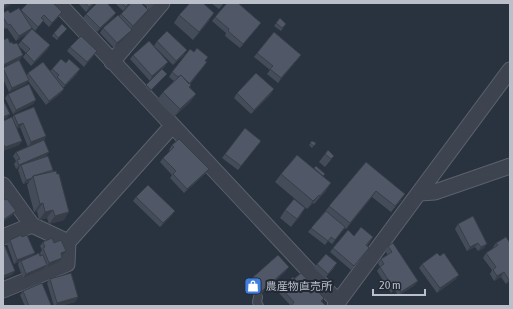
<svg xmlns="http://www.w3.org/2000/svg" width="513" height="309" font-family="'Asap Condensed','Noto Sans JP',sans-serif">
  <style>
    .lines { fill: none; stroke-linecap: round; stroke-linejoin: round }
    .lane-casing { stroke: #5b626c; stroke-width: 10 }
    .street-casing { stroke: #5b626c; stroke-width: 17 }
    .lane { stroke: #3d444f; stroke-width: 8 }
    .street { stroke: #3d444f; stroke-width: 15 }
    .wall { fill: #454c59 }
    .shaded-wall { fill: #383e48 }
    .building { fill: #505867; stroke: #383e48 }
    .labels { text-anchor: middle; stroke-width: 4; stroke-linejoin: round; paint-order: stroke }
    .poi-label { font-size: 11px; fill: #babfc9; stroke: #222934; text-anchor: start }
  </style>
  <rect width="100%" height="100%" fill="#29323f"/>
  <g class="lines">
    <g class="lane-casing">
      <path id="lane" d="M 258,297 L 257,302 L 259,306"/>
    </g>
    <g class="street-casing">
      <path id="street" d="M 58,3 L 338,302
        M 112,62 L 162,3
        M 3,185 L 32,225
        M 420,193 L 435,192 L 510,166
        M 3,237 L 32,225 L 68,242 L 172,126
        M 3,290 L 67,264 L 68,242
        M 335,306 L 510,70"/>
    </g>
    <use href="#lane" class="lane"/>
    <use href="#street" class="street"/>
  </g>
  <path class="wall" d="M 78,3 L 95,3 L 86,12 Z
    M 115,3 L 131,3 L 123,11 Z
    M 142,3 L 155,3 L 150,9 Z
    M 211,3 L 224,3 L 219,9 Z
    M 21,10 L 59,16 L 49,27 L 43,21 L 35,31 L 32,28 L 30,31 L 50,45 L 47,50 L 31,66 L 23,57 L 26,53 L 18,45 L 21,41 L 28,32 L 16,41 L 7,28 L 5,29 L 3,26 L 3,13 L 10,13 Z
    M 148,10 L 145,15 L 131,29 L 129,34 L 114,48 L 100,33 L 103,28 L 119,16 L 121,14 Z
    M 86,14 L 113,17 L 97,32 L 83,18 Z
    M 179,15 L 209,21 L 193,40 L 174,23 Z
    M 215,17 L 258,27 L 240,48 L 225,36 L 226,33 L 212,21 Z
    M 280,18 L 286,24 L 281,31 L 274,26 Z
    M 67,29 L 57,40 L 52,36 L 54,33 Z
    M 157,41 L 184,55 L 173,65 L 154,46 L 165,66 L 150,81 L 130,59 L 133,55 L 154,46 Z
    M 70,47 L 94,55 L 84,67 L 67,51 Z
    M 257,53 L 301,55 L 278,83 L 267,74 L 270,70 L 254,57 Z
    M 205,61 L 204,66 L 190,84 L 191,85 L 190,87 L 196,94 L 190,102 L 174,117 L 157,100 L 163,92 L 174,81 L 169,77 L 172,72 Z
    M 3,68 L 27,75 L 28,73 L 50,71 L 52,69 L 77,74 L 63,88 L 61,93 L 46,105 L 28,81 L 26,84 L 9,92 L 3,79 Z
    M 167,74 L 150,92 L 145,87 L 146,85 Z
    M 237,93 L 271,94 L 251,114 L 234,98 Z
    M 8,94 L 36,100 L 33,104 L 13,114 L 5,98 Z
    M 14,115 L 46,136 L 44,140 L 49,152 L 46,156 L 53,170 L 53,171 L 64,220 L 49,224 L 47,218 L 39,220 L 37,211 L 34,212 L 27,185 L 29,182 L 23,184 L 18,170 L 19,168 L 16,169 L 14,164 L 16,161 L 13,156 L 16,152 L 28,147 L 20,127 L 17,129 L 22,141 L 19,145 L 3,151 L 3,121 L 12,118 Z
    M 261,141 L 238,170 L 222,158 L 225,154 Z
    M 312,141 L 316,143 L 312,148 L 309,145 Z
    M 172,145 L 206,173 L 184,193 L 170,178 L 172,175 L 160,162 L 163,158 L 170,151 L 169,150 Z
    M 325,154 L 334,156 L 325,167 L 319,162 Z
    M 366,162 L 401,200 L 391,212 L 372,197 L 346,229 L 345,228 L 332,244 L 328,241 L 325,245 L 308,232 Z
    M 281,174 L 323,176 L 326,191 L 314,204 L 313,203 L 307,209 L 275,182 Z
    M 136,197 L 175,211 L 172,215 L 160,227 L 133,201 Z
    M 305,208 L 291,227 L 280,218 L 285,210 Z
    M 458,224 L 484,248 L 478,251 L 475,247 L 467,251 L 455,229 Z
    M 354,236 L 373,237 L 367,246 L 369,248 L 351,270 L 330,252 L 333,248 Z
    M 10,240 L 33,256 L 41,256 L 40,253 L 42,250 L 40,246 L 43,242 L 54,243 L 66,251 L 63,255 L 62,256 L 59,262 L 46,268 L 46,267 L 44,269 L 23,278 L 18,265 L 19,262 L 14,264 L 7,244 Z
    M 496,243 L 510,243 L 510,281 L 506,284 L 501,277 L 494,281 L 490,274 L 492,270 L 483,258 L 486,253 L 494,248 L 493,247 Z
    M 388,246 L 415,285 L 398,296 L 395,290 L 391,293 L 377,271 L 380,267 L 378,263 L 381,259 L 388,255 L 385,251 Z
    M 317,264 L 334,268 L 325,278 L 314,268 Z
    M 422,264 L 456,279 L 437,293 L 419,268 Z
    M 286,271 L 259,296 L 248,284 L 251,279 Z
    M 50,279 L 78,297 L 75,302 L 60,306 L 54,306 L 47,283 Z
    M 294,279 L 324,298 L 322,301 L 324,306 L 291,306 L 278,292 L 281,288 Z
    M 23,291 L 51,305 L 50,306 L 25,306 L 20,295 Z"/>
  <path class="shaded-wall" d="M 10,3 L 13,3 L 3,10 L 3,7 Z
    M 94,3 L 95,3 L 86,12 L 89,7 Z
    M 129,3 L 131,3 L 123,11 Z
    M 148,10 L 145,15 L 130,30 L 133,26 Z
    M 62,12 L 59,16 L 49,27 L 52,23 Z
    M 116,13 L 113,17 L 97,32 L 100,28 Z
    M 214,13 L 209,21 L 193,40 L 199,32 Z
    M 32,28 L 29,32 L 16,41 L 19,36 Z
    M 132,30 L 129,34 L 114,48 L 117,43 Z
    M 50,45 L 47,50 L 31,66 L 34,62 Z
    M 187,50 L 184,55 L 173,65 L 176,61 Z
    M 97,51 L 94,55 L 84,67 L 87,62 Z
    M 23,55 L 20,60 L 3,67 L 3,65 Z
    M 301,55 L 298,59 L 278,83 L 281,78 Z
    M 168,62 L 165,66 L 150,81 L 152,76 Z
    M 80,69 L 77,74 L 62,89 L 65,85 Z
    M 29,80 L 26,84 L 9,92 L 12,88 Z
    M 64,89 L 61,93 L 46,105 L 49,101 Z
    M 274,89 L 271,94 L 251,114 L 254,110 Z
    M 196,94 L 190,102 L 174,117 L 180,109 Z
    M 36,100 L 33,104 L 13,114 L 16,110 Z
    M 10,114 L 7,118 L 3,120 L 3,117 Z
    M 23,123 L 20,127 L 15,129 L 18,125 Z
    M 46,136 L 43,141 L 28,147 L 31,142 Z
    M 22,141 L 19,145 L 3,151 L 3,149 L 5,147 Z
    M 49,152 L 46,156 L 21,165 L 19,168 L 16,169 L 19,165 Z
    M 209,169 L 206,173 L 184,193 L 187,189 Z
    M 32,178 L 29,182 L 23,184 L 26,180 Z
    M 331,183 L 326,191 L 314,204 L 320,196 Z
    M 376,191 L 372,197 L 346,229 L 350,223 Z
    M 319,195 L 313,203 L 307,209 L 313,201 Z
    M 43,203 L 37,211 L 34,212 L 40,204 Z
    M 305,208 L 300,217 L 291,227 L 297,219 Z
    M 53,210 L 47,218 L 39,220 L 45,212 Z
    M 16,211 L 13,215 L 3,222 L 3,220 Z
    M 175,211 L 172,215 L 160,227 L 163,223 Z
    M 69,212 L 64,220 L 49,224 L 55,216 Z
    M 478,243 L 475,247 L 467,251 L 470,247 Z
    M 487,244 L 484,248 L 478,251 L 481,247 Z
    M 66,251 L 63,255 L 58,258 L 61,253 Z
    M 35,253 L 32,257 L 21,261 L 19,262 L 14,264 L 17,260 Z
    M 62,258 L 59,262 L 46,268 L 49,263 Z
    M 47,265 L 44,269 L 23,278 L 26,274 Z
    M 289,267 L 286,271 L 259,296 L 262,291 Z
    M 15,271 L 12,275 L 3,279 L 3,276 Z
    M 504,272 L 501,277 L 494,281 L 497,276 Z
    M 459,275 L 456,279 L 437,293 L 440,288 Z
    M 510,279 L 510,281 L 506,284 L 509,280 Z
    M 418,281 L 415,285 L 398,296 L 401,292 Z
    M 398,286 L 395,290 L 391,293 L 394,289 Z
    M 78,297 L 75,302 L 60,306 L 55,306 L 57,303 Z"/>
  <path class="building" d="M 3,3 L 10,3 L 3,7 Z
    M 28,3 L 53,3 L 62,12 L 52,23 L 44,15 L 41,18 L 44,20 L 38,27 L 21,10 Z
    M 85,3 L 94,3 L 89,7 Z
    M 97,3 L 107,3 L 116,13 L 100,28 L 86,14 Z
    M 122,3 L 129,3 L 126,7 Z
    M 131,3 L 141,3 L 148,10 L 133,26 L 121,14 Z
    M 190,3 L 203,3 L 214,13 L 199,32 L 179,15 Z
    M 227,3 L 238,3 L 261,23 L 243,44 L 228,31 L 229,29 L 215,17 Z
    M 19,8 L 32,28 L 19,36 L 10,24 L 8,25 L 3,17 L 3,13 L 8,10 L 10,13 Z
    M 118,15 L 132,30 L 117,43 L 103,28 Z
    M 280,18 L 286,24 L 282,28 L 276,23 Z
    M 62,24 L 67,29 L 58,38 L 54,33 Z
    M 32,29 L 50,45 L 34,62 L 26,53 L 30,49 L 21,41 Z
    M 167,31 L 187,50 L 176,61 L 157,41 Z
    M 274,32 L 301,55 L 281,78 L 270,69 L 273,66 L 257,53 Z
    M 81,36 L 97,51 L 87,62 L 70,47 Z
    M 8,38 L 10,43 L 12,42 L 13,44 L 17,43 L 23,55 L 3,65 L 3,40 Z
    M 149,41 L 168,62 L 152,76 L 133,55 Z
    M 197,48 L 208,57 L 205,61 L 207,62 L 189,84 L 181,75 L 178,77 L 172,72 L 190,49 L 194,52 Z
    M 61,59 L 66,63 L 69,59 L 80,69 L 65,85 L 57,77 L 59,75 L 52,69 Z
    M 19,60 L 29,80 L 12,88 L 3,68 Z
    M 43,62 L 64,89 L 49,101 L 28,73 Z
    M 162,69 L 167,74 L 151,90 L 146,85 Z
    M 256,73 L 274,89 L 254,110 L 237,93 Z
    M 181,75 L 191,85 L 189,87 L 196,94 L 180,109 L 163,92 Z
    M 29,84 L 36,100 L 16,110 L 8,94 Z
    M 3,100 L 10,114 L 3,117 Z
    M 34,107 L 46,136 L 31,142 L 23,123 L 18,125 L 14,115 Z
    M 12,117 L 22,141 L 5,147 L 3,143 L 3,121 Z
    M 245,128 L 261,141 L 241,166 L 225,154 Z
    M 179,139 L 209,169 L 187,189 L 173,174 L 176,171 L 163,158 L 174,147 L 172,145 Z
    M 44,140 L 49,152 L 19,165 L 17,160 L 20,159 L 16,152 Z
    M 312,141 L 316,143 L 314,146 L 310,143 Z
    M 328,150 L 334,156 L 331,159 L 325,154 Z
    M 297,155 L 331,183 L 320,196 L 319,195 L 313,201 L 281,174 Z
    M 48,156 L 53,170 L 33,176 L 32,178 L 26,180 L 21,165 Z
    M 366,162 L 405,194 L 395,206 L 376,191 L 350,223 L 329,206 Z
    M 316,166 L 325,174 L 323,176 L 314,168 Z
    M 56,171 L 57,174 L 59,174 L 69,212 L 55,216 L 53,210 L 45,212 L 43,203 L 40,204 L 33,176 Z
    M 148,185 L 175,211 L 163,223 L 136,197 Z
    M 3,192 L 5,195 L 3,197 Z
    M 3,197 L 5,200 L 7,199 L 16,211 L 3,220 Z
    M 294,199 L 305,208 L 297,219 L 285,210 Z
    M 326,211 L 345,227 L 335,240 L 331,237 L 328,241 L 311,228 Z
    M 473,216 L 487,244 L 481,247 L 478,243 L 470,247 L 458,224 Z
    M 361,227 L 373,237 L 366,245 L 369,248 L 354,266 L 333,248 L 348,230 L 354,236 Z
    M 21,235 L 22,237 L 27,235 L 35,253 L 17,260 L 10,240 Z
    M 506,237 L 510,243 L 510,279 L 509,280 L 504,272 L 497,276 L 493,270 L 496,267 L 486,253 L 498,245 L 496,243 Z
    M 52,238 L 54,243 L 61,240 L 66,251 L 61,253 L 62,258 L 49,263 L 43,248 L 45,247 L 43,242 Z
    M 393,243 L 418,281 L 401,292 L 398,286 L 394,289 L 380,267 L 384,264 L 381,259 L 392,252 L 388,246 Z
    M 4,244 L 15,271 L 3,276 L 3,245 Z
    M 39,253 L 40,256 L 43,255 L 47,265 L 26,274 L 21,261 Z
    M 437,253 L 440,256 L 444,253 L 459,275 L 440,288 L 422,264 Z
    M 326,254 L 337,263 L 328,274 L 317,264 Z
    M 278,255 L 289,267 L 262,291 L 251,279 Z
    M 71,273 L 78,297 L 57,303 L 50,279 Z
    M 301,273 L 324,298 L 321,301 L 325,305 L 324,306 L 293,306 L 292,305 L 294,302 L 281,288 L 293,277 L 294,279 Z
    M 42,283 L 51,305 L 49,306 L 29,306 L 23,291 Z"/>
  <defs>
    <g id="shop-square" transform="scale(0.9)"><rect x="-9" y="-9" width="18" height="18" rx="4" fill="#3f7fe0" stroke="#222934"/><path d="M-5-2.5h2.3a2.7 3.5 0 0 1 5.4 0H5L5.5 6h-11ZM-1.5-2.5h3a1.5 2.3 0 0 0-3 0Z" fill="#fff"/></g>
  </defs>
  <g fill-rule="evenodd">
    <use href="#shop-square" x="253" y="286"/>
  </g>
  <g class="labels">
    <g class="poi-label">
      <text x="266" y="290">農産物直売所</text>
    </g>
  </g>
  <rect width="513" height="309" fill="none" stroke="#babfc9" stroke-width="8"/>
  <path d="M373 289v6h52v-6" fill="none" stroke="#babfc9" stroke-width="2"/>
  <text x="379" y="289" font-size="12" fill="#babfc9" stroke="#222934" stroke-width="3" paint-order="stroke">20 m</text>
</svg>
